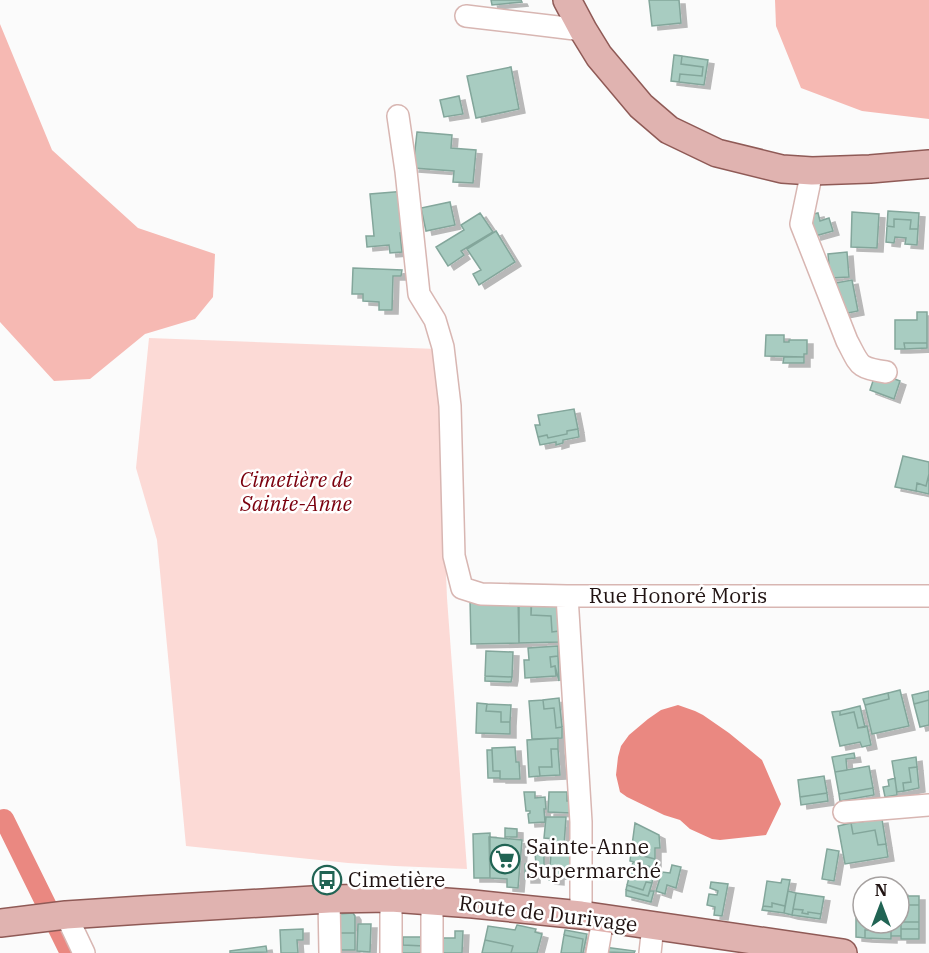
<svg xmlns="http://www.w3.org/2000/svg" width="929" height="953" font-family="'IBM Plex Serif',serif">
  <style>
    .green { fill: #fcdad6 }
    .forest { fill: #f6b9b3 }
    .water { fill: #ea8881 }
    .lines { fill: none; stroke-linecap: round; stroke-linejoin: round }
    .canal { stroke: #ea8881; stroke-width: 20 }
    .building { fill: #a8ccc1; stroke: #83a69b; stroke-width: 1.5; filter: url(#shadow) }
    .minor-casing { stroke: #d8b6b2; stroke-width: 24 }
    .major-casing { stroke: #8f5a56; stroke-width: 30 }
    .minor { stroke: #fff; stroke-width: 21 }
    .major { stroke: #e0b3b0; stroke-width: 27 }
    .labels { text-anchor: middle; stroke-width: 5; stroke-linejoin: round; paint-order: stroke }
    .park-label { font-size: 21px; font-style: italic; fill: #7b000e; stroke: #fff }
    .street-label { font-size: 21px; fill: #201312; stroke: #fff }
    .poi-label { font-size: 21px; fill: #201312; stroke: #fff; text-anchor: start }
  </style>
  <defs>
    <filter id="shadow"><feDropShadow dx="6" dy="4" stdDeviation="0" flood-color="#0004"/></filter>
  </defs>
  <rect width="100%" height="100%" fill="#fbfbfb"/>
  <path class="green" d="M 149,338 L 437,349 L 447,598 L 467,869 L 395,866 L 348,863 L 186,846 L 157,540 L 136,468 Z"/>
  <path class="forest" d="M 775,0 L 929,0 L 929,119 L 862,111 L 801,88 L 776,26 Z
    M 0,24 L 52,150 L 138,228 L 215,254 L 213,297 L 195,319 L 145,334 L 90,379 L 54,381 L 0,322 Z"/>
  <path class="water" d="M 678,705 L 695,711 L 703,715 L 729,733 L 762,760 L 781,804 L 766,835 L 720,840 L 712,839 L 690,829 L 680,820 L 664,815 L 627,797 L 620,792 L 616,775 L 618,757 L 621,746 L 629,735 L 648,719 L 661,710 Z"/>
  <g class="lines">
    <path class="canal" d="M 4,819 L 70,953"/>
  </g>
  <path class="building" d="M 491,0 L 521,0 L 522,2 L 492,5 Z
    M 649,0 L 679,0 L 681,23 L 652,26 Z
    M 674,55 L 682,56 L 681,64 L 703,67 L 702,76 L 680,74 L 679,82 L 671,81 Z
    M 682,56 L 708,60 L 704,85 L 679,82 L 680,74 L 702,76 L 703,67 L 681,64 Z
    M 511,67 L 519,109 L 476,118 L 467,76 Z
    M 459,96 L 463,114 L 444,117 L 440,100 Z
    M 417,132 L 452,135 L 451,148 L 476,150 L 473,183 L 453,182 L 454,171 L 413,168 Z
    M 406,191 L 410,232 L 400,233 L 402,252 L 390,253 L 389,245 L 367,247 L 366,236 L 374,236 L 370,194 Z
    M 450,202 L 455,225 L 426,231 L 421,208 Z
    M 888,211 L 919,213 L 918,229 L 910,229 L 911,220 L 894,219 L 894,227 L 887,226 Z
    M 852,212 L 879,214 L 877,248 L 851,247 Z
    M 480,213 L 493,232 L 461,251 L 464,255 L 448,266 L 436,247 L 464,230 L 461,225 Z
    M 818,213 L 820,221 L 829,218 L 833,231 L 815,236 L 809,215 Z
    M 894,219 L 911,220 L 910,229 L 918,229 L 917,245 L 905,244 L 906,238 L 895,237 L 894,243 L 886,242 L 887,226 L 894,227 Z
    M 496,231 L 515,262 L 479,285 L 473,274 L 481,270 L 467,249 Z
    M 847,252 L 849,277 L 830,278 L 828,254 Z
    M 353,268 L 402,270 L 401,276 L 393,276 L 392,310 L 379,310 L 379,302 L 363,301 L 363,294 L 352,294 Z
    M 852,280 L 858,311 L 843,314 L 830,284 Z
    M 917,312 L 927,312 L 927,343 L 904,343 L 905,349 L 895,349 L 895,320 L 917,320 Z
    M 766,335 L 784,335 L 784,342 L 789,342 L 789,340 L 807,340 L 807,354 L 804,354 L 804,357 L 765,356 Z
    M 904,343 L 927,343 L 927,348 L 905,349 Z
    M 784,357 L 804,357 L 804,363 L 783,363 Z
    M 876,372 L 900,381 L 894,399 L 870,390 Z
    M 574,409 L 578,429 L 567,431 L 567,434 L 548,438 L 547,435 L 538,437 L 535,425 L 540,425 L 538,415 Z
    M 578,429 L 579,437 L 563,440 L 563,443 L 556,445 L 556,442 L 540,445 L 538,437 L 547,435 L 548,438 L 567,434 L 567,431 Z
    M 903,456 L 929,462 L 929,474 L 926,486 L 917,483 L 916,491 L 895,487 Z
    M 929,474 L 929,494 L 916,491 L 917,483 L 926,486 Z
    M 519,597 L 532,597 L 531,615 L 551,616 L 552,632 L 559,631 L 559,642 L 519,643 Z
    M 518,598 L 519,643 L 471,644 L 470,599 Z
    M 531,605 L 558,605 L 559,631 L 552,632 L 551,616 L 531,615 Z
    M 558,646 L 558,656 L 550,657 L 551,667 L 555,666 L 556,676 L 525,678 L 524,660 L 529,660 L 528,648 Z
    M 486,651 L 513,652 L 512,677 L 485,676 Z
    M 558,656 L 559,681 L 555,666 L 551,667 L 550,657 Z
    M 485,676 L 512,677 L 511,682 L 485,681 Z
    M 900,690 L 909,726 L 872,734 L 865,705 L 889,699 L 888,693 Z
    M 929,691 L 929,700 L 914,704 L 912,695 Z
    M 888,693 L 889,699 L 865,705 L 863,699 Z
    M 559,698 L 562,727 L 556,728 L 554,708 L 544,709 L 543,700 Z
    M 543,700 L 544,709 L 554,708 L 556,728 L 562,727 L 562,738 L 532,739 L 529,701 Z
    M 929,700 L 929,725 L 920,727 L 914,704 Z
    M 477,703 L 487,704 L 486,711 L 501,712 L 501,722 L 510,722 L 510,734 L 476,733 Z
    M 487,704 L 511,705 L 510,722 L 501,722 L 501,712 L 486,711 Z
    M 860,706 L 865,727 L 858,728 L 854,712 L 840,715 L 840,711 Z
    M 840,711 L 840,715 L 854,712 L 858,728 L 867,726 L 871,745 L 862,747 L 860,742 L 840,746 L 832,712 Z
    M 558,738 L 558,749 L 551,749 L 552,767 L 539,767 L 540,776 L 529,777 L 527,740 Z
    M 515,747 L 516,762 L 519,762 L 520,779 L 500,779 L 500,771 L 493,771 L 492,748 Z
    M 551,749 L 558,749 L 560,775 L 540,776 L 539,767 L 552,767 Z
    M 487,750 L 492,750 L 493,771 L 500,771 L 500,778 L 488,778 Z
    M 854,753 L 855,758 L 846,759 L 847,770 L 835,772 L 832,757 Z
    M 916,757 L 917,767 L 909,768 L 911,782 L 903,783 L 904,791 L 897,792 L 892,761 Z
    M 869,766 L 873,788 L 839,794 L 835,772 Z
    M 917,767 L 919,788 L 904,791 L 903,783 L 911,782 L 909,768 Z
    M 824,776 L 827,793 L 800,797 L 798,780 Z
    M 895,778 L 897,795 L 885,797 L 883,787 L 889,786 L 888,780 Z
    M 873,788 L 874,795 L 840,801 L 839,794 Z
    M 524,792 L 535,792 L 535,798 L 545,797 L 546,809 L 544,809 L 545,822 L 529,823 L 528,814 L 530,813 L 530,811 L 526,811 Z
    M 549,792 L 567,792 L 567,801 L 571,801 L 571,813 L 548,812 Z
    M 827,793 L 828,801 L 801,805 L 800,797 Z
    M 546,817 L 566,817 L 564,846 L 554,845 L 554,839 L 544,838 Z
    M 882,819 L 886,844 L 878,845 L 875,830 L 853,834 L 851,823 Z
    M 635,823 L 659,835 L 660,848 L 655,848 L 655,859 L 631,853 Z
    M 851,823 L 853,834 L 875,830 L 878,845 L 886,844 L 888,857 L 845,864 L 838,826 Z
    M 505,828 L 517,829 L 517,837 L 505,837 Z
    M 490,833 L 490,878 L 474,878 L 473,834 Z
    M 489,837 L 522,840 L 518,888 L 507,887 L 507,879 L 490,878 Z
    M 827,849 L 839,851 L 834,881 L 822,879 Z
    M 535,853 L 544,853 L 544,874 L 534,874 L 534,879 L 525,879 L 525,864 L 536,864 Z
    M 631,853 L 655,859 L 655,868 L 630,861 Z
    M 551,854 L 575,854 L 574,876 L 558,875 L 558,881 L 549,880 Z
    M 633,862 L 655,868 L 652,883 L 646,882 L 643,890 L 627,885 Z
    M 672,865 L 681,867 L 676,888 L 667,885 L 665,894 L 656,891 L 662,872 L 670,873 Z
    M 782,879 L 790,880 L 785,906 L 772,903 L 772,907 L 763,906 L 767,881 L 781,883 Z
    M 646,882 L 652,883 L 648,896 L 626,890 L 627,885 L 643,890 Z
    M 711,882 L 728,884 L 722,916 L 714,915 L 715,907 L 707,905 L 709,894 L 717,895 L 718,891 L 710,888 Z
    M 626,890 L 648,896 L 650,891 L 654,891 L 651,902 L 626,896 Z
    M 788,891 L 796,893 L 792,915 L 784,913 Z
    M 899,891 L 902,891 L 901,905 L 919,905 L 919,922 L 901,922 L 901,936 L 891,936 L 891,923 L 899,923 Z
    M 796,893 L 824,897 L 821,914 L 808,912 L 808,914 L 802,913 L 803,910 L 793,909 Z
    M 856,895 L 863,895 L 863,923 L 884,923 L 884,930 L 865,930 L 865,938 L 856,937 Z
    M 901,896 L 919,896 L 919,905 L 901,905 Z
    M 772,903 L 785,906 L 784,913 L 762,910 L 763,906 L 772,907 Z
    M 793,909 L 803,910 L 802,913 L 808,914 L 808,912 L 821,914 L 820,919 L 792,915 Z
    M 353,913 L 355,916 L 355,933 L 340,933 L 340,941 L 338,914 Z
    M 901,922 L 919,922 L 919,929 L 901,929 Z
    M 884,923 L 891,923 L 891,939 L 865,938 L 865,930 L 884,930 Z
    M 358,924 L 371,924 L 370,952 L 357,951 Z
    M 517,925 L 536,929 L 535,932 L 542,934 L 537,953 L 511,953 L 513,946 L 485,940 L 488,926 L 515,930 Z
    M 303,929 L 303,940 L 297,940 L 298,953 L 281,953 L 280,930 Z
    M 901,929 L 919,929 L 919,939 L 901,939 Z
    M 565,930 L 587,934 L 583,953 L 581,953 L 583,939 L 564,935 Z
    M 455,931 L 463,931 L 462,953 L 438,953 L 438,938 L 455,938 Z
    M 340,933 L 355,933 L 355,950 L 335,950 L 340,941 Z
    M 564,935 L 583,939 L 581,953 L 561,953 Z
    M 398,937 L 403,937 L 403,945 L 424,946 L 424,953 L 397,953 Z
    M 403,937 L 425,937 L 424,946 L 403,945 Z
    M 485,940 L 513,946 L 511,953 L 482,953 Z
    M 266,946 L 267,952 L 230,953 L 230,951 Z
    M 604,947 L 635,951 L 634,953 L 607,952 Z"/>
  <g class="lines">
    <g class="minor-casing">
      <path id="minor" d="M 466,16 L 583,30
        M 398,116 L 406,171 L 419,294 L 435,320 L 443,347 L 450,406 L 454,556 L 462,588 L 481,594 L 567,596
        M 812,171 L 801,224 L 847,341 C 860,365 857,368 886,372
        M 844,812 L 929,805
        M 391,898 L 391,953
        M 329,899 L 330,953
        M 432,901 L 432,953
        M 66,915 L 84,953
        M 581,915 L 581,822 L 567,596 L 929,596
        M 597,953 L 603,919
        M 650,953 L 653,926"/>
    </g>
    <g class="major-casing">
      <path id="major" d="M 567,0 L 583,30 L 599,56 L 641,106 L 669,130 L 717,153 L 782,169 L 812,171 L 870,169 L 929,164
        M 0,923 L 66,915 L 142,910 L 329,899 L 391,898 L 473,904 L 581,915 L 843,953"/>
    </g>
    <use href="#minor" class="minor"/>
    <use href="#major" class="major"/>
  </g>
  <defs>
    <g id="supermarket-ring" transform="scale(1.5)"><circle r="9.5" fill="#fff" stroke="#216454" stroke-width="1.5"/><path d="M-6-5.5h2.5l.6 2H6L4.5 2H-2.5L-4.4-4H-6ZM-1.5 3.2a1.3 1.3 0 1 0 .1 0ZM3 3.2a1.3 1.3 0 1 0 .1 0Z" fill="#216454"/></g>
    <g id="bus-ring" transform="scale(1.5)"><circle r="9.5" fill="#fff" stroke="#216454" stroke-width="1.5"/><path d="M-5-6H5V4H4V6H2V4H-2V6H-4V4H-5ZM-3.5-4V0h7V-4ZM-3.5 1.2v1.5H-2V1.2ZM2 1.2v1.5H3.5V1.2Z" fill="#216454"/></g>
  </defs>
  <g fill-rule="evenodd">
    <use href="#supermarket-ring" x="505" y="859"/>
    <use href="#bus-ring" x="327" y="880"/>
  </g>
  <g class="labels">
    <g class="park-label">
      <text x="296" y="487">Cimetière de<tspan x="296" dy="24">Sainte-Anne</tspan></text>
    </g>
    <g class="street-label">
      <text x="678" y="603">Rue Honoré Moris</text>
      <text transform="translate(548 914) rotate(7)" y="7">Route de Durivage</text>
    </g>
    <g class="poi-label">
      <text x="526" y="854">Sainte-Anne<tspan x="526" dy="24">Supermarché</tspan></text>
      <text x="348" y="887">Cimetière</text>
    </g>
  </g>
  <g transform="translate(881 905)"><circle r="28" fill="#ffffff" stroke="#a6a1a0" stroke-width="1.5"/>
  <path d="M0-4.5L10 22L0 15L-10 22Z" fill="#216454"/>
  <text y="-9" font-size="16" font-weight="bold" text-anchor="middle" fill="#201312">N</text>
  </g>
</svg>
